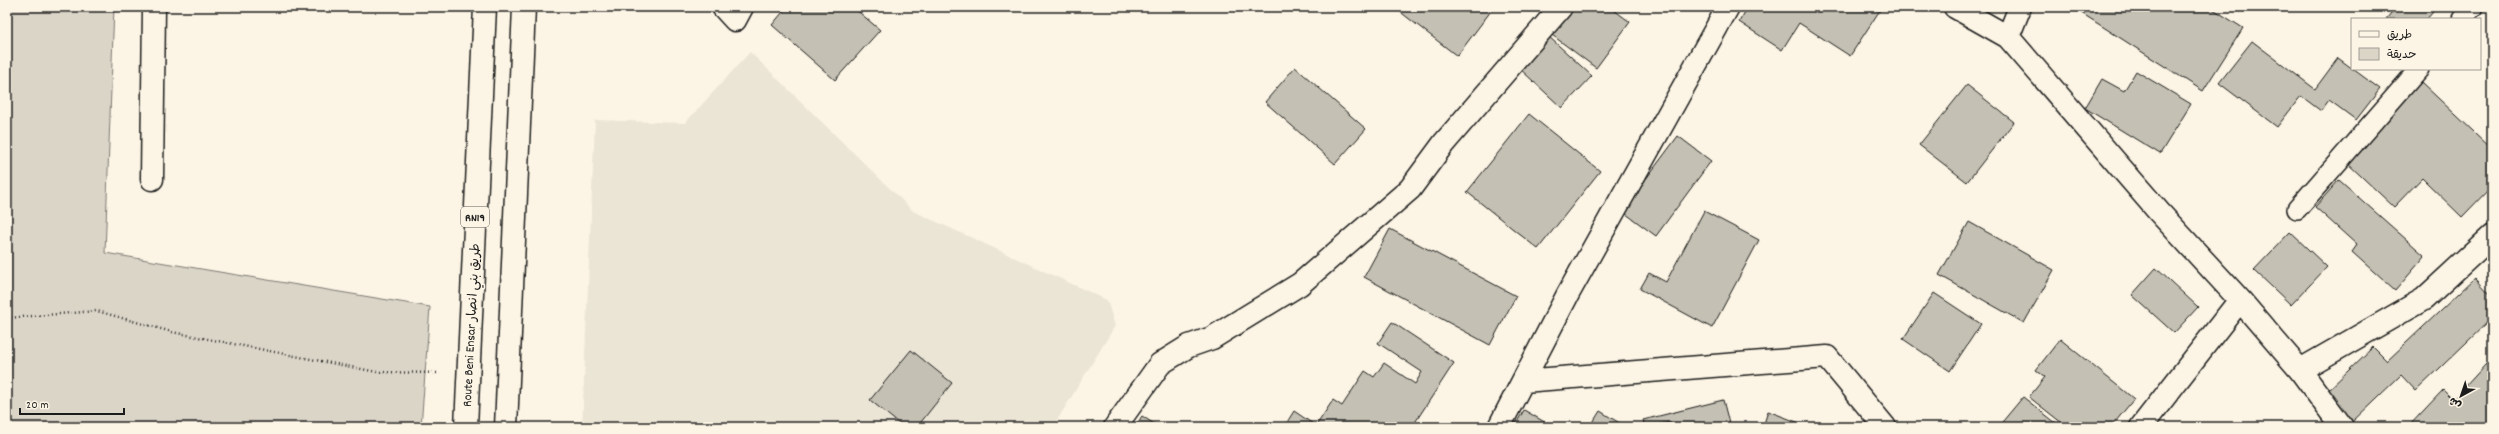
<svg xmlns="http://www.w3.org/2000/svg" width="2499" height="434" font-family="Dekko,'Playpen Sans Arabic',sans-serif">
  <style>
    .built { fill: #ebe5d6 }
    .green { fill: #dbd5c8; stroke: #7c7872 }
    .building { fill: #c4c0b3; stroke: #1c1c1c }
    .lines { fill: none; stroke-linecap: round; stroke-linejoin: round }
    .service-casing { stroke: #1c1c1c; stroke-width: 22 }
    .minor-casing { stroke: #1c1c1c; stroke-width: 25 }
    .trunk-casing { stroke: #1c1c1c; stroke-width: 25 }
    .path { stroke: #1c1c1c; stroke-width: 2.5; stroke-dasharray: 1 3; stroke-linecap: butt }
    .service { stroke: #fcf5e5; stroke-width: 19 }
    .minor { stroke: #fcf5e5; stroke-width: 22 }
    .trunk { stroke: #fcf5e5; stroke-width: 22 }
    .labels { text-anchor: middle; stroke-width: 3.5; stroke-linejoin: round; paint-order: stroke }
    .shield { fill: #fcf5e5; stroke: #5f5d58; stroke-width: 1 }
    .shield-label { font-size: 12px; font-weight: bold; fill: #1c1c1c }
    .street-label { font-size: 13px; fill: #1c1c1c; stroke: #fcf5e5 }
  </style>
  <rect width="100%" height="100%" fill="#fcf5e5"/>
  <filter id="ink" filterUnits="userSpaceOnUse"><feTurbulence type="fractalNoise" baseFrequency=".025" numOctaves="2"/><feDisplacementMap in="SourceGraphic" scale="8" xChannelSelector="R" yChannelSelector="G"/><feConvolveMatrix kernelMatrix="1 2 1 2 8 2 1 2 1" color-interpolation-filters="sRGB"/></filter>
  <g filter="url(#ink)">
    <path class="built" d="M750,52l163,159 194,89 8,26 -62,101h-471l13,-307 90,3z"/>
    <path class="green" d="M7,7h107l-9,246 325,54 -9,120h-414z"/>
    <path class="building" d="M787,7h66l27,23 -45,50 -63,-55z
      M1394,7h100l-37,49z
      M1567,7h43l20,15 -34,46 -48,-36z
      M1748,7h134l-32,49 -51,-33 -17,27 -43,-28z
      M2072,7h138l33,21 -40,63z
      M2396,7h41l-10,12h-41z
      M1547,35l45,41 -30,32 -44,-41z
      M2252,41l63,48 23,-31 42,31 -24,31 -27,-20 -8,11 -20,-15 -24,31 -58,-44z
      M1295,67l71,62 -31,35 -70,-62z
      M2136,71l55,33 -31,50 -75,-46 17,-29 22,12z
      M2421,82l71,67v37l-30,31 -40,-39 -28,29 -48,-45z
      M1967,85l47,37 -47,60 -48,-37z
      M1529,114l71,57 -62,78 -71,-57z
      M1678,136l33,25 -55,75 -34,-25z
      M2339,180l86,76 -30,35 -43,-39 5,-7 -42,-38z
      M1704,211l55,29 -47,88 -72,-39 9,-16 17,9z
      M1969,222l85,48 -30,53 -85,-48z
      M1390,229l126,67 -26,49 -126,-68z
      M2290,232l37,35 -36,38 -37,-35z
      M2156,268l42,39 -24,26 -42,-38z
      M2475,278l17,18v22l-76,73 -15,-16 -49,47 -27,-29 48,-46 14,14z
      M1934,293l47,31 -31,47 -47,-32z
      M1392,322l62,41 -42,64h-128l10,-16 22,15 17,-26 9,6 23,-35 9,6 10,-14 31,21 7,-12 -44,-29z
      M2060,339l74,60 -23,28h-44l-38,-30 16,-20 -9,-7z
      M911,350l41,33 -35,44h-14l-33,-27z
      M2486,364l6,6v57h-84l35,-37 10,10z
      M2023,397l38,30h-63z
      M1723,400l7,27h-59l-1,-5 -25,5 -2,-7z
      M1524,410l29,17h-39z
      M1600,411l26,16h-36z
      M1768,411l42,16h-47z
      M1142,416l17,11h-24z"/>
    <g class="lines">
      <defs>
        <path id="service" d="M2462,19l11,-12
          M2297,209l122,-140"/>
        <path id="minor" d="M723,7l12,13 7,-13
          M1955,7l53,30 151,175 81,88 60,70 42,57
          M2008,37l12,-30
          M152,179l2,-172
          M2300,370l124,-71 68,-63
          M1523,381l304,-24 58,70
          M1115,427l45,-63 29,-18 23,-8 88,-54 110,-95 34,-46 117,-136
          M1499,427l69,-133 160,-287
          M2141,427l99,-127"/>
        <path id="trunk" d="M466,427l19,-420
          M506,427l18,-420"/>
      </defs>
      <use href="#service" class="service-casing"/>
      <use href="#minor" class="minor-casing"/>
      <use href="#trunk" class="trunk-casing"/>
      <path class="path" d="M7,318l90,-7 75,21 205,40 63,1"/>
      <use href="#service" class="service"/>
      <use href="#minor" class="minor"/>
      <use href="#trunk" class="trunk"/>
    </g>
  </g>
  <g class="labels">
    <rect class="shield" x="461" y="207" width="28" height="20" rx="3"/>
    <g class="shield-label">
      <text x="475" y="221">RN19</text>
    </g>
    <g class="street-label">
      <text transform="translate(470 325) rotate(-87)" y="5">Route Beni Ensar طريق بني انصار</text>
    </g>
  </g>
  <rect width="2499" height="434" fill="none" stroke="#fcf5e5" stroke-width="24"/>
  <rect x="12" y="12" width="2475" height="410" fill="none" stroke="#1c1c1c" stroke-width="1.5" filter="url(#ink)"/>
  <rect x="2351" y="18" width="130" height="52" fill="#fcf5e5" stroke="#a29e95"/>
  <rect x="2359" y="31" width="20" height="6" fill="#fcf5e5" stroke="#a29e95"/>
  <text x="2387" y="38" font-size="12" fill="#1c1c1c">طريق</text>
  <rect x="2359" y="48" width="20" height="12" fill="#dbd5c8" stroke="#a29e95"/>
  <text x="2387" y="58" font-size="12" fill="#1c1c1c">حديقة</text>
  <g transform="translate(2461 396) rotate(220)" stroke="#fcf5e5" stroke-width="3" paint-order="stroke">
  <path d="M0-3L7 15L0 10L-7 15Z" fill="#1c1c1c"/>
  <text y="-6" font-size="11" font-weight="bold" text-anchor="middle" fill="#1c1c1c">ش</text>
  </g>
  <path d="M20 408v6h104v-6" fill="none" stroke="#1c1c1c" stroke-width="2"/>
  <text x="26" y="408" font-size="12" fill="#1c1c1c" stroke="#fcf5e5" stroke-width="3" paint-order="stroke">20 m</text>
</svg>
